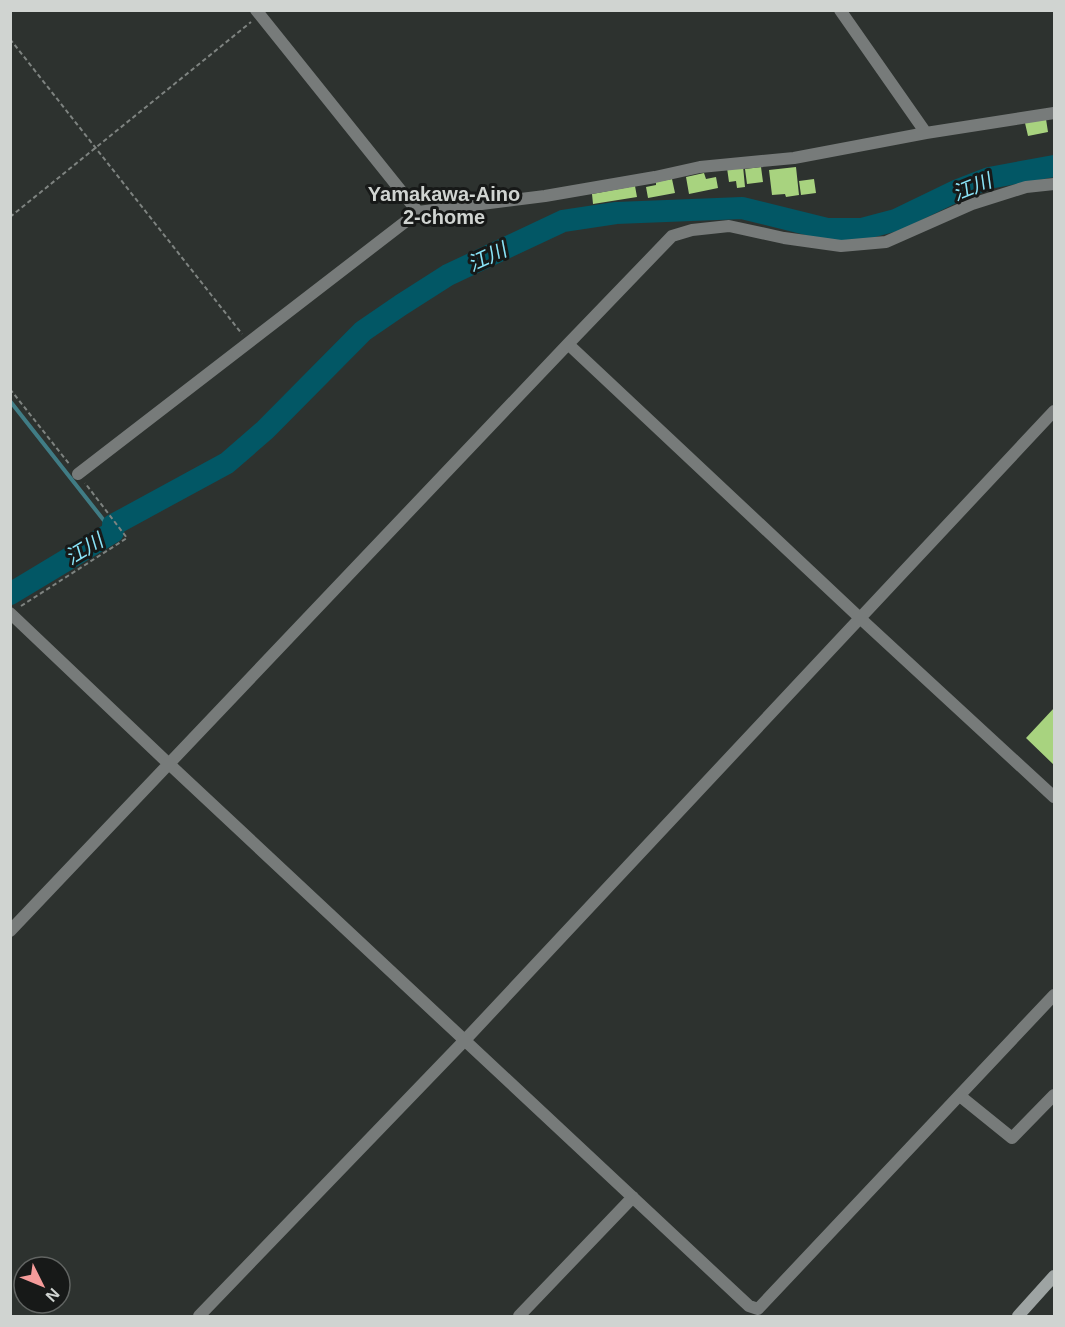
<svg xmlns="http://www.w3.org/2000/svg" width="1065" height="1327" font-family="Arial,'Noto Sans JP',sans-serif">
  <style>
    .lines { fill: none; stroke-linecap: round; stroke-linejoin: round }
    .stream { stroke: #407c85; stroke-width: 4 }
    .river { stroke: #025765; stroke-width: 22 }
    .building { fill: #a8d37f }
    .path { stroke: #7e8380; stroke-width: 2; stroke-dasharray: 4.5 3; stroke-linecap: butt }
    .street { stroke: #777b7a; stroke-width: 12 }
    .secondary { stroke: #9ea4a3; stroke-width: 12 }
    .labels { text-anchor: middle; stroke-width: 6; stroke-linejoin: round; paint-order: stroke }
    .water-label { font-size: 20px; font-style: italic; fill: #8ae4f8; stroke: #171918 }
    .neighbourhood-label { font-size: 20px; font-weight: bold; fill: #d0d4d1; stroke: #171918 }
  </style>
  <rect width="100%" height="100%" fill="#2d322f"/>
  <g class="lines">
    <path class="stream" d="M10,401l103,131"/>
    <path class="river" d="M10,594l103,-62v-7l114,-62 38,-33 98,-99 38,-26 47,-30 115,-54 53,-8 126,-5 85,21h35l34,-9 62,-30 31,-12 65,-12"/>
  </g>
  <path class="building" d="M1046,119l2,13 -20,4 -3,-13z
    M743,166l2,21 -8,1 -1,-7 -7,1 -2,-14z
    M761,167l2,15 -16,2 -2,-15z
    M796,167l3,28 -13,2 -1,-3 -13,1 -3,-25z
    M704,173l2,6 10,-2 2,11 -29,6 -3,-17z
    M672,179l3,14 -27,5 -2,-11 10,-2v-3z
    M814,179l2,14 -15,2 -2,-14z
    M635,186l2,11 -44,7 -1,-10z
    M1054,708v57l-28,-27z"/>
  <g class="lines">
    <path class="path" d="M10,39l232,295
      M10,217l241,-195
      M10,389l60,76
      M21,606l106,-68 -42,-55"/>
    <path class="street" d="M256,10l162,202
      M840,10l86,123
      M568,344l293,275 193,178
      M78,474l340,-262 127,-16 110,-19 45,-10 94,-9 132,-25 128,-20
      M10,613l159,151 580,542 9,3 296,-314
      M10,931l558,-587 104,-108 20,-6 37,-4 55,12 57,8 45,-4 86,-38 54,-17 28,-3
      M960,1096l52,42 42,-43
      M199,1316l266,-276 589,-629
      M519,1316l114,-119"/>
    <path class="secondary" d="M1018,1316l36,-40"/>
  </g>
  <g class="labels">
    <g class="water-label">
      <text transform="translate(972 187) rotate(-22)" y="7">江川</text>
      <text transform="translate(487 257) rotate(-25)" y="7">江川</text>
      <text transform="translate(84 549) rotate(-31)" y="7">江川</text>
    </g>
    <g class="neighbourhood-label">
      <text x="444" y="201">Yamakawa-Aino<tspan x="444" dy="23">2-chome</tspan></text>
    </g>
  </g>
  <rect width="1065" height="1327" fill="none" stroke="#d0d4d1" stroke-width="24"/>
  <g transform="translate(42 1285) rotate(133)"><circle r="28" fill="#171918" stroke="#616462" stroke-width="1.5"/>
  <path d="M0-4.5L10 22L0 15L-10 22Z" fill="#f59b9a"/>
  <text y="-9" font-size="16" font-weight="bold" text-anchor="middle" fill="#d0d4d1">N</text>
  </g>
</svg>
